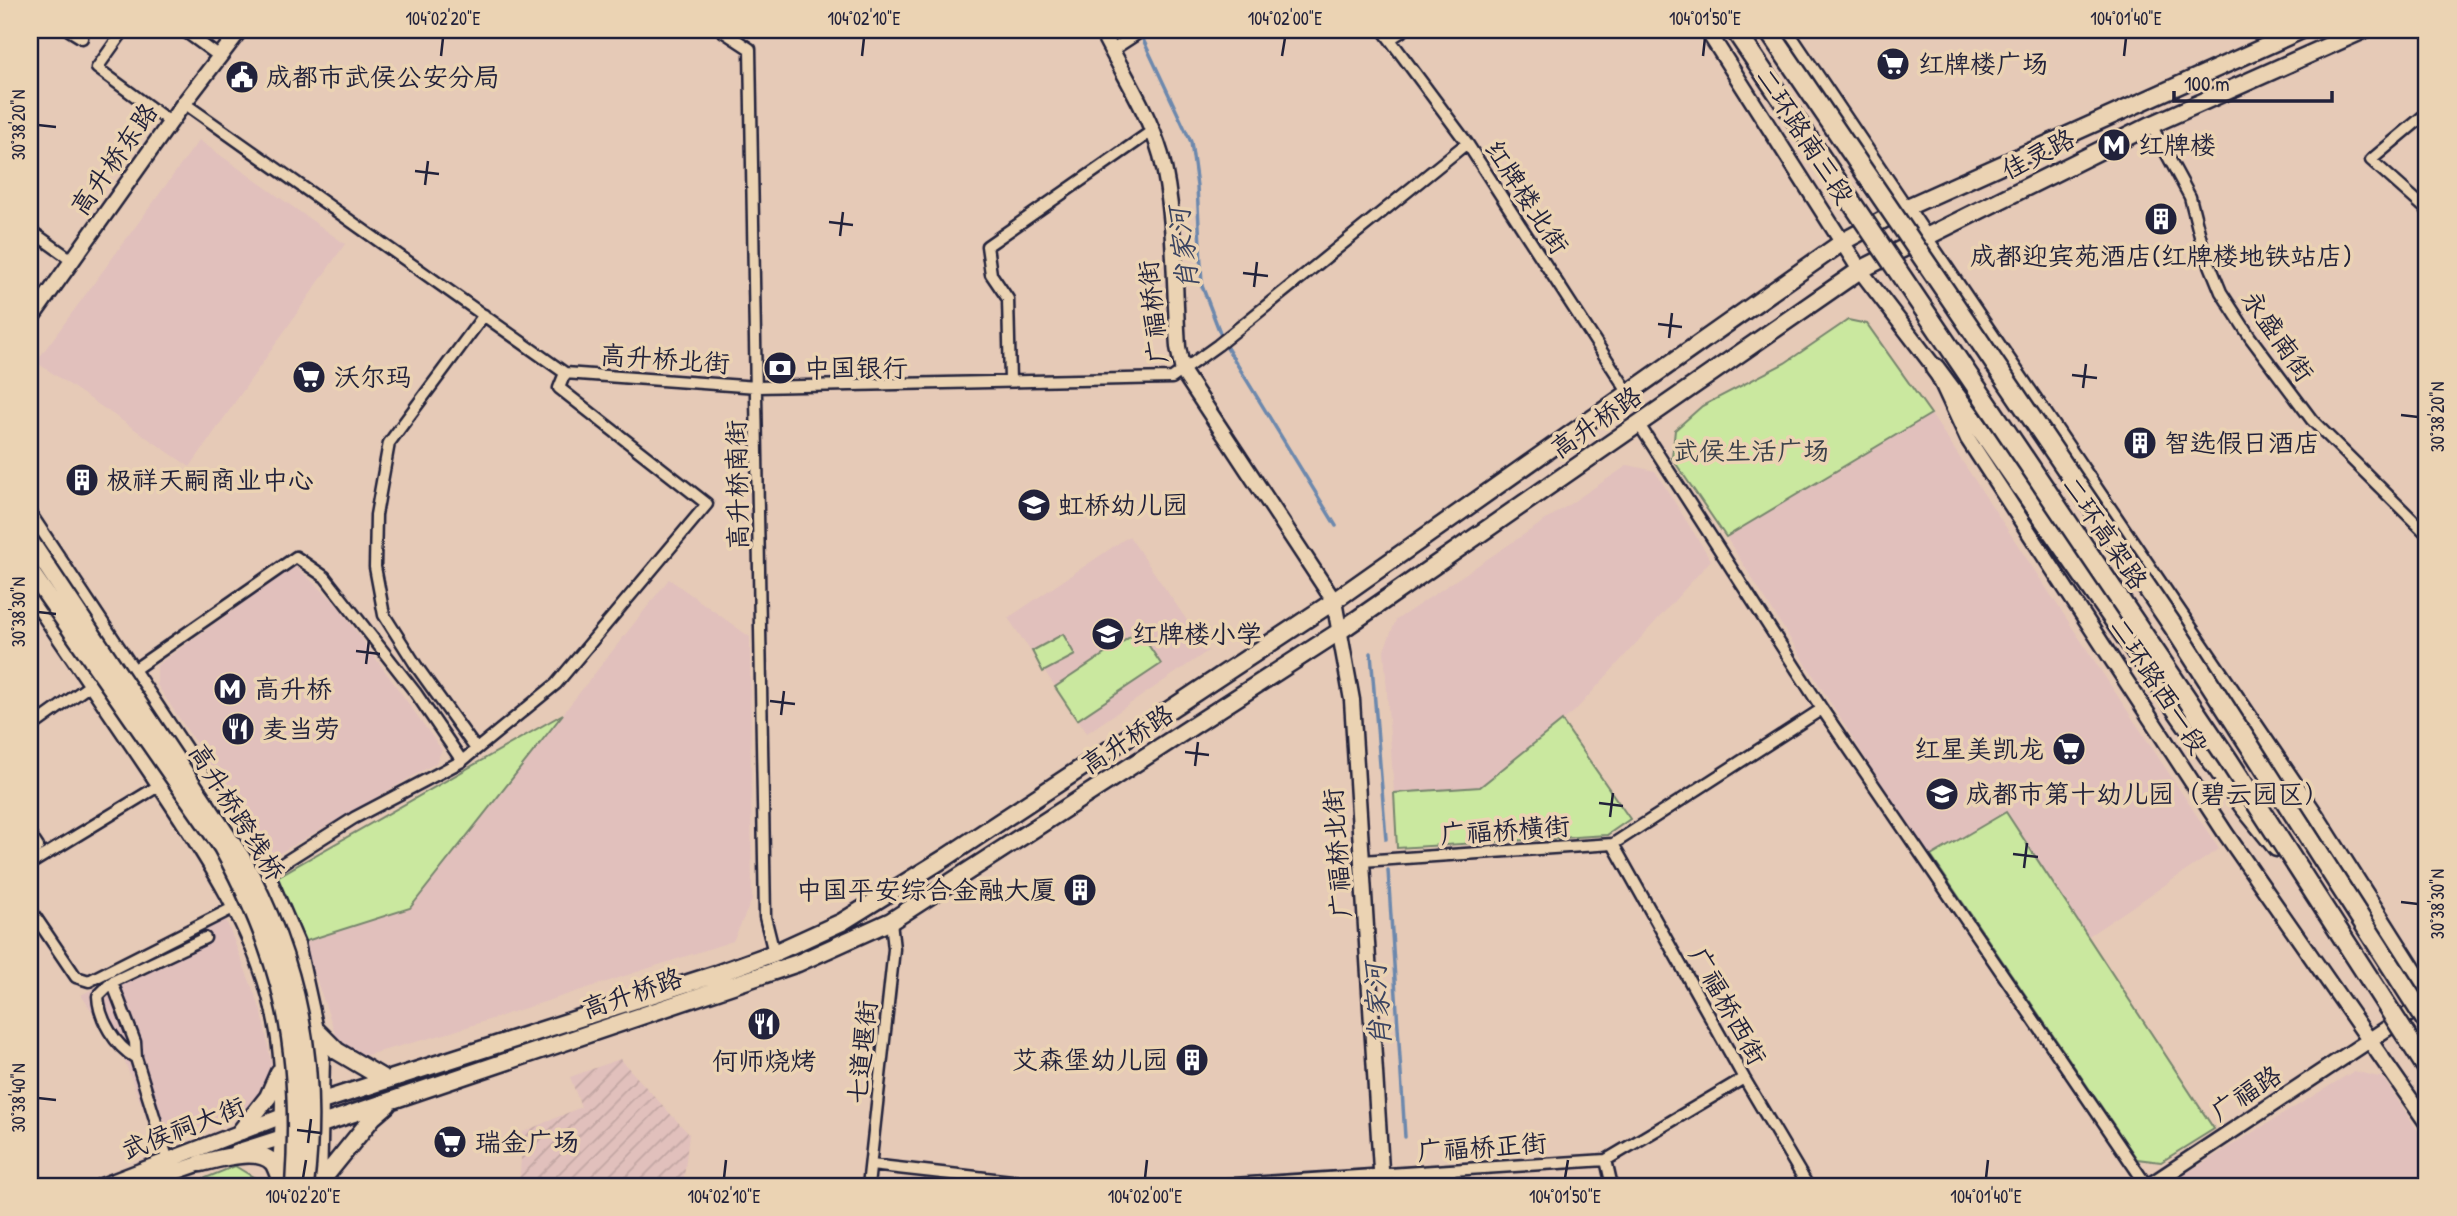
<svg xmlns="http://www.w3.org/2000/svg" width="2457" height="1216" font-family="'Patrick Hand','LXGW WenKai TC',sans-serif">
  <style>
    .built { fill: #e1c0bc }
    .industrial { fill: url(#industrial-furrows) }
    .park { fill: #cae89f; stroke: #76856d; stroke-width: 2 }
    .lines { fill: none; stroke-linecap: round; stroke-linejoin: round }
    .stream { stroke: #6c88ad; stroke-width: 3.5 }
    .street-casing { stroke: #22223b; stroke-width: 15 }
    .secondary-casing { stroke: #22223b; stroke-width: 19 }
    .primary-casing { stroke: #22223b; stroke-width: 21 }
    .highway-casing { stroke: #22223b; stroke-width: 23 }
    .street { stroke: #ebd3b3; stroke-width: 10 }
    .secondary { stroke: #ebd3b3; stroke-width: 14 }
    .primary { stroke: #ebd3b3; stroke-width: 16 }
    .highway { stroke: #ebd3b3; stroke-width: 18 }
    .primary-bridge-casing { stroke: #22223b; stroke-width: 21; stroke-linecap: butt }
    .highway-bridge-casing { stroke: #22223b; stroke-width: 23; stroke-linecap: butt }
    .primary-bridge { stroke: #ebd3b3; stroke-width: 16 }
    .highway-bridge { stroke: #ebd3b3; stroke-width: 18 }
    .ticks { fill: none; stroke: #22223b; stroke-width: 2.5 }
    .labels { text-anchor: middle; stroke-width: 7; stroke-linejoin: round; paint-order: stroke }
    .poi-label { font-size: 26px; fill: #22223b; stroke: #ebd3b3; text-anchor: start }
    .street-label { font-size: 26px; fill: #22223b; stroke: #ebd3b3 }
    .park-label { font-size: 26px; fill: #3b404a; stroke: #ebd3b3 }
    .water-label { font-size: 28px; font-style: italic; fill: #3b4461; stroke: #ebd3b3 }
    .neatline { fill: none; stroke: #22223b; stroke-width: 2.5 }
    .ticks-label { font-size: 18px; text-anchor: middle; fill: #22223b }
  </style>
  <defs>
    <pattern id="industrial-furrows" width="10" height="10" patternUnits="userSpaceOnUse" patternTransform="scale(1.75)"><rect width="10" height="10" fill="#e1c0bc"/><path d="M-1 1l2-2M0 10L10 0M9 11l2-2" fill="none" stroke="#c1a5a2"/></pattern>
  </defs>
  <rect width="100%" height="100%" fill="#e6cab7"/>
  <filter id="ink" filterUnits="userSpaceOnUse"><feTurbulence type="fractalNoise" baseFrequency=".0143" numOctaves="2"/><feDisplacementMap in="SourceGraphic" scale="14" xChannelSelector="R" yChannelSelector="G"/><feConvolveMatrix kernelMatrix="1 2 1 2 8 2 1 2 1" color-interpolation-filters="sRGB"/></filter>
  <g filter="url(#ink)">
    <path class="built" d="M199,140l146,104 -155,223 -154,-105z
      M1931,414l288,435 -132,88 -81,-125 -75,44 -55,-81 -150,-238z
      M1628,465l27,6 56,89 -136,151 -95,76 -86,6 -10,-143 12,-30z
      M1129,536l79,115 -121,82 -79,-115z
      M295,566l40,36 107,148 -6,13 -158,91 -11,-4 -110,-165v-20z
      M669,579l81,58 2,263 -19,41 -288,93 -82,22 -25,-15 -35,-99 107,-34z
      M226,920l36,93 11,60 -20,37 -97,32 -33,-85 -42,-62z
      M2354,1071l29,7 44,66v42h-255l1,-5z"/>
    <path class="industrial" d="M620,1059l69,75 -6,52h-164l4,-54 58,-25 -11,-30z"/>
    <path class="park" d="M1848,320l19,4 64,90 -205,123 -54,-79 3,-28 27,-24 83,-43z
      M1139,631l22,33 -84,56 -22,-33z
      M1063,634l12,21 -32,17 -11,-21z
      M563,714l-153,194 -107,34 -26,-65z
      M1562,721l68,98 -23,16 -210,13 -3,-55 86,-6z
      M2006,812l208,317 -53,33 -24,-3 -206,-303z
      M235,1166l33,20h-82z"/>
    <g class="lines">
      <path class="stream" d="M1140,33l51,109 6,44 5,100 22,57 112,183
        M1371,653l15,186
        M1388,870l17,267"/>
      <defs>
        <path id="street" d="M69,30l13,8
          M124,30l-27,38 73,54
          M183,30l37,27
          M721,30l29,19 15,868 9,36
          M1383,30l84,113 161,249
          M1390,39l14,-9
          M1111,51l32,-21
          M184,103l381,270 192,14 415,-9 46,-33 249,-202
          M2427,113l-56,47 56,50
          M2151,125l39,72 13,51 18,44 29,45 62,83 115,114
          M30,230l42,30
          M1010,381l-2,-82 -17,-25 -4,-28 165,-115
          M1638,423l184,286 325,477
          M132,671l164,-114 29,20 90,115 47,69
          M30,728l63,-45
          M476,749l-59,-82 -33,-52 -9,-48 1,-52 13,-72 95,-128
          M30,835l8,12 -8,6
          M1613,844l131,234 64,108
          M1362,861l251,-17 209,-135
          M30,864l130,-79
          M266,874l88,-56 108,-57 94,-77 151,-180 -148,-116 6,-15
          M30,909l46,68 13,4 146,-74
          M112,982l23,60 1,16
          M1606,1160l6,26
          M168,1161l-32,-103c-21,-12 -37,-39 -38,-62l14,-14 93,-44
          M871,1165l186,21
          M868,1186l26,-237 -3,-28
          M1202,1186l404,-26 138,-82"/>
        <path id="secondary" d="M1101,30c20,40 47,81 60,125 15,57 13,133 17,192l5,25 151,229 18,99 30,486
          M1707,30l153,240 75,98 33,71 258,395 201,289
          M1785,30l120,178
          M1925,238l391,577 111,175
          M30,320l154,-217 56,-73
          M236,1152l47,-15
          M101,1186l182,-70
          M135,1186l75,-26
          M2149,1186l278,-184"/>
        <path id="primary" d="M1905,208l20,30
          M30,518l236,356 30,70 25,113 -3,129
          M30,592c41,60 82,120 122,180 49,74 103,151 123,240 13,55 10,118 4,174
          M317,1031l20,20 49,29
          M283,1116l39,-15 394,-127 58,-21 68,-31 103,-64 389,-257 510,-360 61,-33 397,-178
          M241,1131l27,-34 11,-25
          M283,1137l515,-174 93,-42 449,-290 520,-361 291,-145 213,-95
          M201,1163c17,-4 58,-17 72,0 3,4 5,11 7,16
          M318,1185l55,-68 14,-12"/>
        <path id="highway" d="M1935,368l52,70 256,367 34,42"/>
      </defs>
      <use href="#street" class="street-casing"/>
      <use href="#secondary" class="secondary-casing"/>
      <use href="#primary" class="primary-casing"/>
      <use href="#highway" class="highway-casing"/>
      <use href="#street" class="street"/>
      <use href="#secondary" class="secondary"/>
      <use href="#primary" class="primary"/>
      <use href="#highway" class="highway"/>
      <defs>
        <path id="primary-bridge" d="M30,541l211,316c58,104 78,211 64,329
          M30,571l192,276c64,117 81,207 72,339"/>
        <path id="highway-bridge" d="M1735,30l494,731 198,307
          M1768,30l405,596 254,396"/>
      </defs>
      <use href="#primary-bridge" class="primary-bridge-casing"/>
      <use href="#highway-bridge" class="highway-bridge-casing"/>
      <use href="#primary-bridge" class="primary-bridge"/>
      <use href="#highway-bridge" class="highway-bridge"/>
    </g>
  </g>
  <path class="ticks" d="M441,56l2,-18M862,56l2,-18M1282,56l3,-18M1703,56l2,-18M2124,56l2,-18M38,125l18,2M415,171l24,3M425,185l3,-24M829,222l24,3M840,236l3,-24M1243,273l25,3M1254,287l3,-25M1658,324l24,3M1669,338l3,-25M2072,375l25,3M2083,388l3,-24M2401,415l17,2M38,612l18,2M356,651l24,3M366,664l3,-24M770,701l25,3M781,715l3,-24M1185,752l24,3M1195,766l3,-24M1599,803l24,3M1610,817l3,-24M2013,854l25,3M2024,868l3,-25M2401,902l17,2M38,1098l18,2M297,1130l24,3M308,1143l3,-24M303,1178l3,-18M724,1178l2,-18M1145,1178l2,-18M1565,1178l3,-18M1986,1178l2,-18"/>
  <defs>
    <symbol id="supermarket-disc" viewBox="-11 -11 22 22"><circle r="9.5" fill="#22223b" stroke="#ebd3b3"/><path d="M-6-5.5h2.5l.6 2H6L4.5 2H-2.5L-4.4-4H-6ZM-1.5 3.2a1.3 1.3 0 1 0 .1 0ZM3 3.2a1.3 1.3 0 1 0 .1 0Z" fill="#fff"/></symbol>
    <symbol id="civic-disc" viewBox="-11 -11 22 22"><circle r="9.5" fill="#22223b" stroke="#ebd3b3"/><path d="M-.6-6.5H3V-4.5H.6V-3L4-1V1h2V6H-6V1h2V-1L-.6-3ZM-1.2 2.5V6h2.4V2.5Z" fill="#fff"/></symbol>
    <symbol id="metro-disc" viewBox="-11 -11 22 22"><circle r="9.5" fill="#22223b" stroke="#ebd3b3"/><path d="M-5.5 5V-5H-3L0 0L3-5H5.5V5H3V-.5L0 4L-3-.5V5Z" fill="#fff"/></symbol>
    <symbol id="building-disc" viewBox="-11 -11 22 22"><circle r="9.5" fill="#22223b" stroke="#ebd3b3"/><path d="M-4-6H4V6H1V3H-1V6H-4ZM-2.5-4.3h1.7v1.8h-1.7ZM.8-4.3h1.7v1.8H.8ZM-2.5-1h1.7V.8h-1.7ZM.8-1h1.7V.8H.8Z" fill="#fff"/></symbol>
    <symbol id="bank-disc" viewBox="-11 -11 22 22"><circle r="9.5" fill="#22223b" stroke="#ebd3b3"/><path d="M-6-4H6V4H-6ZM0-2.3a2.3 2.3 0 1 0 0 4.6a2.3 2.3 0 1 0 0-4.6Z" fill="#fff"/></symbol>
    <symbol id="school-disc" viewBox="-11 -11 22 22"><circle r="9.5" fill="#22223b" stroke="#ebd3b3"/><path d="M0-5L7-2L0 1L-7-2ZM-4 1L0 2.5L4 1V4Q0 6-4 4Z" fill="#fff"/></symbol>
    <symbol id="restaurant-disc" viewBox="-11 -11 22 22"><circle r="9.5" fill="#22223b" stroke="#ebd3b3"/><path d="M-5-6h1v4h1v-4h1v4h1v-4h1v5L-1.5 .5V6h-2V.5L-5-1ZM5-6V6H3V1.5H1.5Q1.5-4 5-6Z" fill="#fff"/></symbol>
  </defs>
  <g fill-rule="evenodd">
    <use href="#supermarket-disc" x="1874" y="45" width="38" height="38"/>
    <use href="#civic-disc" x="223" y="58" width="38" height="38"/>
    <use href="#metro-disc" x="2095" y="126" width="38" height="38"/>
    <use href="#building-disc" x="2142" y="200" width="38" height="38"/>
    <use href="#bank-disc" x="761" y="349" width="38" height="38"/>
    <use href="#supermarket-disc" x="290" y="358" width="38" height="38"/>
    <use href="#building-disc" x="2121" y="424" width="38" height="38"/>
    <use href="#building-disc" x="63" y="461" width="38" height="38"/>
    <use href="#school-disc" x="1015" y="486" width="38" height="38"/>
    <use href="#school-disc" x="1089" y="615" width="38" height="38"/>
    <use href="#metro-disc" x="211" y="670" width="38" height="38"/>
    <use href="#restaurant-disc" x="219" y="710" width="38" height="38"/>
    <use href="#supermarket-disc" x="2050" y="730" width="38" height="38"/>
    <use href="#school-disc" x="1923" y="775" width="38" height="38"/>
    <use href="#building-disc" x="1061" y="871" width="38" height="38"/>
    <use href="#restaurant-disc" x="745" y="1005" width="38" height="38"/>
    <use href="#building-disc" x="1173" y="1041" width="38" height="38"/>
    <use href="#supermarket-disc" x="431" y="1123" width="38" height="38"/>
  </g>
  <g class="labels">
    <g class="poi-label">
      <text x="1918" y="73">红牌楼广场</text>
      <text x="266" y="86">成都市武侯公安分局</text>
      <text x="2138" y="154">红牌楼</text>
      <text x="2161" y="265" text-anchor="middle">成都迎宾苑酒店(红牌楼地铁站店)</text>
      <text x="804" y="377">中国银行</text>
      <text x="334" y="386">沃尔玛</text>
      <text x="2164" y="452">智选假日酒店</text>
      <text x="106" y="489">极祥天嗣商业中心</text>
      <text x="1058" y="514">虹桥幼儿园</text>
      <text x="1132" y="643">红牌楼小学</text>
      <text x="254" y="698">高升桥</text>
      <text x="262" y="738">麦当劳</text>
      <text x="2044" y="758" text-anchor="end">红星美凯龙</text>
      <text x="1966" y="803">成都市第十幼儿园（碧云园区）</text>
      <text x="1056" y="899" text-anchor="end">中国平安综合金融大厦</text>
      <text x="1168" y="1069" text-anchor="end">艾森堡幼儿园</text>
      <text x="764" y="1070" text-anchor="middle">何师烧烤</text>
      <text x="475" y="1151">瑞金广场</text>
    </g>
    <g class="street-label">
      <text transform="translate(1805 136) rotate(57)" y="9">二环路南三段</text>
      <text transform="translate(2038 154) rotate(-27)" y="9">佳灵路</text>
      <text transform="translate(114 159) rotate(-55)" y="9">高升桥东路</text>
      <text transform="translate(1527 197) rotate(57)" y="9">红牌楼北街</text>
      <text transform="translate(1153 312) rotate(-96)" y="9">广福桥街</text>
      <text transform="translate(2278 336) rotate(55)" y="9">永盛南街</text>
      <text transform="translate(665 359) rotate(4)" y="9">高升桥北街</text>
      <text transform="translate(1596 422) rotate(-35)" y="9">高升桥路</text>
      <text transform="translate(737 485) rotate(-91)" y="9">高升桥南街</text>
      <text transform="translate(2105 533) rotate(56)" y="9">二环高架路</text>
      <text transform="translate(2159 686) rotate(57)" y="9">二环路西一段</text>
      <text transform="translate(1127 739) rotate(-33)" y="9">高升桥路</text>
      <text transform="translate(237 812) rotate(58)" y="9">高升桥跨线桥</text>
      <text transform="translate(1505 830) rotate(-4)" y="9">广福桥横街</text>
      <text transform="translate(1337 853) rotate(-94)" y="9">广福桥北街</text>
      <text transform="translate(632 993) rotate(-19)" y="9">高升桥路</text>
      <text transform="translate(1728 1006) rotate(61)" y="9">广福桥西街</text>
      <text transform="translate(862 1052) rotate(-84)" y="9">七道堰街</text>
      <text transform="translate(2246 1093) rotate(-33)" y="9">广福路</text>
      <text transform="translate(183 1128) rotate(-21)" y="9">武侯祠大街</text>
      <text transform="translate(1482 1147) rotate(-4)" y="9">广福桥正街</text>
    </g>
    <g class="park-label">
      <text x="1751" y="460">武侯生活广场</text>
    </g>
    <g class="water-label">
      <text transform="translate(1183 249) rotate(-97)" y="10">肖家河</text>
      <text transform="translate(1377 1005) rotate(-94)" y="10">肖家河</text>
    </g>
  </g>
  <rect width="2457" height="1216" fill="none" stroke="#ebd3b3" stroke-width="77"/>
  <path d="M2174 91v10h158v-10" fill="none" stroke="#22223b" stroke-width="3.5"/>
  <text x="2184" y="91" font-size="21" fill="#22223b" stroke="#ebd3b3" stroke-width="5" paint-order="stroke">100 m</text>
  <rect x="38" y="38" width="2380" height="1140" class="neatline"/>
  <g class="ticks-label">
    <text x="443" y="25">104°02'20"E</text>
    <text x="864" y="25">104°02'10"E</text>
    <text x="1285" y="25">104°02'00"E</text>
    <text x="1705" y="25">104°01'50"E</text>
    <text x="2126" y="25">104°01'40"E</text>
    <text transform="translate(19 125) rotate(-90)" y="6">30°38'20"N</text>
    <text transform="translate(2438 417) rotate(-90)" y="6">30°38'20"N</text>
    <text transform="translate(19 612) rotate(-90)" y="6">30°38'30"N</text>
    <text transform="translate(2438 904) rotate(-90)" y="6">30°38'30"N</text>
    <text transform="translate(19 1098) rotate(-90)" y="6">30°38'40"N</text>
    <text x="303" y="1203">104°02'20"E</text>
    <text x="724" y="1203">104°02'10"E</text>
    <text x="1145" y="1203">104°02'00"E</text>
    <text x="1565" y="1203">104°01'50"E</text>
    <text x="1986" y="1203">104°01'40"E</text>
  </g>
</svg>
